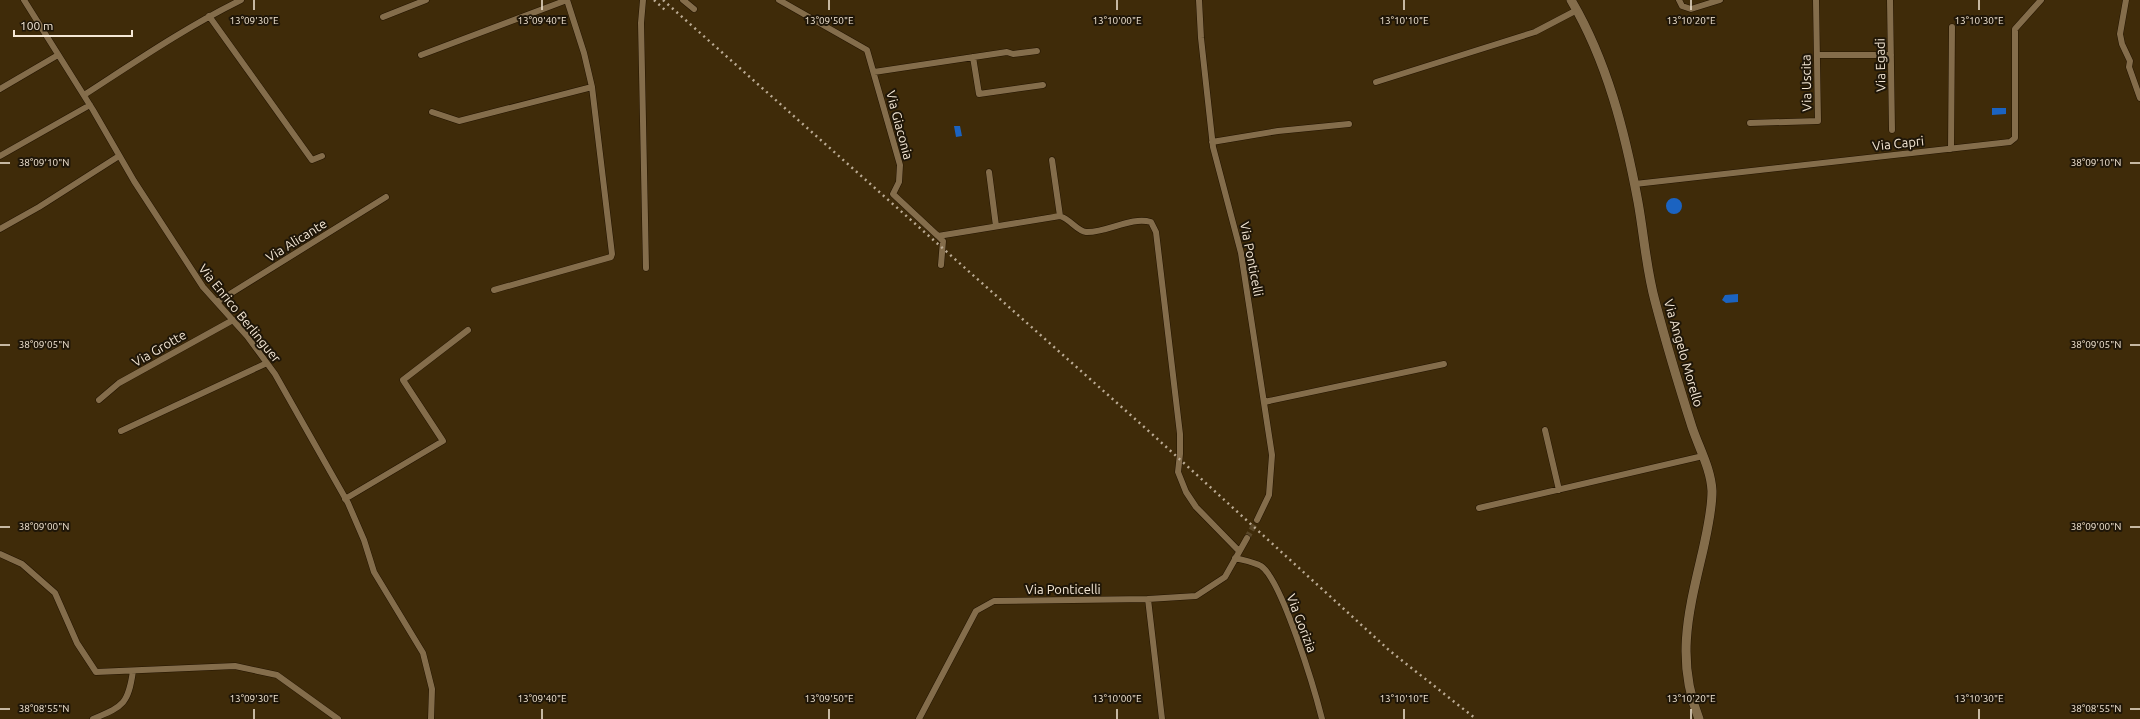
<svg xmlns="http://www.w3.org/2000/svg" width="2140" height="719" font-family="Ubuntu,sans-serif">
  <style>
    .water { fill: #1b63c1 }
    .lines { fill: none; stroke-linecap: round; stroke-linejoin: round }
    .street-tunnel { stroke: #5a4728; stroke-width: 6; stroke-dasharray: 6 3; stroke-linecap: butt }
    .street-casing { stroke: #231400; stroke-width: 7 }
    .secondary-casing { stroke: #231400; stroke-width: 10 }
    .street { stroke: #846d4b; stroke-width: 6 }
    .secondary { stroke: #846d4b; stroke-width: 9 }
    .rail { stroke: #bbab94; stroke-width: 2.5; stroke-dasharray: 2 4; stroke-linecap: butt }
    .ticks { fill: none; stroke: #f4e7d5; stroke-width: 1.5 }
    .labels { text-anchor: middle; stroke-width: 4; stroke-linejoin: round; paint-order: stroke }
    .street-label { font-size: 13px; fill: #f4e7d5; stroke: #1f1608 }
    .ticks-label { font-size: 10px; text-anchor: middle; fill: #f4e7d5; stroke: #1f1608; stroke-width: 4; stroke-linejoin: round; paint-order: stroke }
  </style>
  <rect width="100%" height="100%" fill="#3f2b09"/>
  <path class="water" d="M1992,108h14v6l-14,1z
    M954,126h6l2,10 -6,1z
    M1666 206a8 8 0 1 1 16 0a8 8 0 1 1-16 0Z
    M1738,294v8l-12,1 -4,-3 3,-5z"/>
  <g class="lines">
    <path class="street-tunnel" d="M1247,538l10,-18"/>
    <defs>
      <path id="street" d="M24,0l69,110 41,71 69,106 44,49 28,38 73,129 16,37 10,32 49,81 9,36 -1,30
        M643,0l-2,23 5,245
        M683,0l11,9
        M779,0l88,50 33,115 -1,17 -6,12 45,42 122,-20c10,3 17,15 26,16 21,1 45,-16 65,-10l5,10 24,202v20l-2,18 8,20 10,15 43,44
        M1199,0l2,38 12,109 28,106 31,202 -3,40 -12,25
        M1679,0l3,6 9,3 29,-9
        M1890,0l2,130
        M2126,0l-6,34 2,10 8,17 -1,6 11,31
        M209,16l103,144 10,-4
        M383,17l43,-17
        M421,55l146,-55
        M1817,55h74
        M973,57l6,37 64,-9
        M874,72l133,-20 6,2 24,-3
        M1376,82l159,-50 42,-22
        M0,89l58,-34
        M84,95c51,-33 102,-68 157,-95
        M432,112l27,9 133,-34
        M1750,123l68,-2 -2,-121
        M1212,142l66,-11 71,-7
        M1951,149l1,-122
        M0,156l90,-51
        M1052,160l8,56
        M989,172l7,54
        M1635,184l375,-42 5,-4v-109l26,-29
        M0,229l39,-22 80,-51
        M938,236l5,5 -2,24
        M494,290l117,-33 1,-3 -20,-167 -8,-34 -17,-53
        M217,302l169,-105
        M99,400l20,-17 114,-63
        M1264,402l180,-38
        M1545,430l14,60
        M121,431l146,-68
        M345,499l98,-58 -40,-61 65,-50
        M1479,508l224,-52
        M0,554l22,10 33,29 22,50 19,29 139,-6 42,9 61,44
        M1235,558c7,2 19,4 26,8 21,14 54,125 61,153
        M1148,599l14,120
        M93,719c30,-13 35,-14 40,-48
        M919,719l57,-108 18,-10 154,-2 48,-3 29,-19 22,-39"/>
      <path id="secondary" d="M1571,0c36,61 54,132 67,202 6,33 8,66 17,99 11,42 24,85 37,126 7,21 19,42 20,64 0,20 -5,40 -9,59 -14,60 -28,109 -4,169"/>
    </defs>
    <use href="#street" class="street-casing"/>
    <use href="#secondary" class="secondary-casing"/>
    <use href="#street" class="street"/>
    <use href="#secondary" class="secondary"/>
    <path class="rail" d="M654,0l11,10
      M663,0l489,434 238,217 86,68"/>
  </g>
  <path class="ticks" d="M254,0v10M542,0v10M829,0v10M1117,0v10M1404,0v10M1691,0v10M1979,0v10M0,163h10M2130,163h10M0,345h10M2130,345h10M0,527h10M2130,527h10M0,709h10M254,709v10M542,709v10M829,709v10M1117,709v10M1404,709v10M1691,709v10M1979,709v10M2130,709h10"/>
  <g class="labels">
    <g class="street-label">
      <text transform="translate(1880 65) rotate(-91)" y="5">Via Egadi</text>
      <text transform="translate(1806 83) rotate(-91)" y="5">Via Uscita</text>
      <text transform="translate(900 125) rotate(75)" y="5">Via Giaconia</text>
      <text transform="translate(1898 143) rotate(-6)" y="5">Via Capri</text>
      <text transform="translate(296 240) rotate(-32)" y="5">Via Alicante</text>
      <text transform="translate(1252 259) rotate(79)" y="5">Via Ponticelli</text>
      <text transform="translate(240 313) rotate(51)" y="5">Via Enrico Berlinguer</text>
      <text transform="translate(159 348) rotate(-30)" y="5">Via Grotte</text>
      <text transform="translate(1684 353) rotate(74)" y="5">Via Angelo Morello</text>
      <text x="1063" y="594">Via Ponticelli</text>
      <text transform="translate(1302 623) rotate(69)" y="5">Via Gorizia</text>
    </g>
  </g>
  <g class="ticks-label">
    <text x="254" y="24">13°09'30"E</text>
    <text x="542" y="24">13°09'40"E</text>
    <text x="829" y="24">13°09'50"E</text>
    <text x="1117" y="24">13°10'00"E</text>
    <text x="1404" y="24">13°10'10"E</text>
    <text x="1691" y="24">13°10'20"E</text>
    <text x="1979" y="24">13°10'30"E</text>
    <text x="44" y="166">38°09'10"N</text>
    <text x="2096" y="166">38°09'10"N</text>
    <text x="44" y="348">38°09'05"N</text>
    <text x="2096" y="348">38°09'05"N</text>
    <text x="44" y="530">38°09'00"N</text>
    <text x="2096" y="530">38°09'00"N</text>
    <text x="254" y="702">13°09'30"E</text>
    <text x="542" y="702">13°09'40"E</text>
    <text x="829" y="702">13°09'50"E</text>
    <text x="1117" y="702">13°10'00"E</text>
    <text x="1404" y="702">13°10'10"E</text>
    <text x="1691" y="702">13°10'20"E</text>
    <text x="1979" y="702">13°10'30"E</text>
    <text x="44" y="712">38°08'55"N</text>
    <text x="2096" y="712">38°08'55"N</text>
  </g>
  <path d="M14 30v6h118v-6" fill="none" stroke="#f4e7d5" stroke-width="2"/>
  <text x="20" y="30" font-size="12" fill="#f4e7d5" stroke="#1f1608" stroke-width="3" paint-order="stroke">100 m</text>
</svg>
